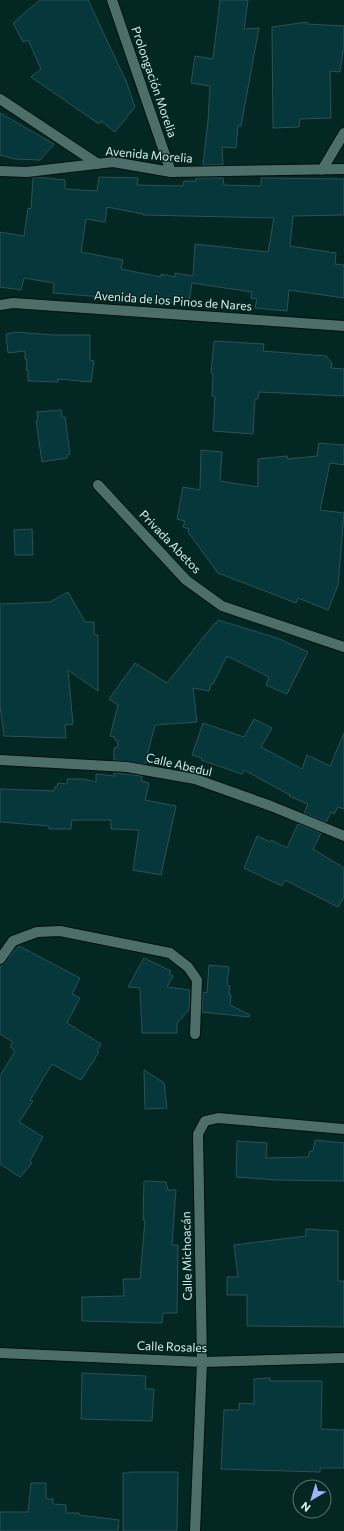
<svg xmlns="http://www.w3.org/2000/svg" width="344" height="1531" font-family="Commissioner,sans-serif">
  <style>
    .building { fill: #05373b; stroke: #2e5154; fill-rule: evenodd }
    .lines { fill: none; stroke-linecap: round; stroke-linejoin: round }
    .minor-casing { stroke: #000f0c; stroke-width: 12 }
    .tertiary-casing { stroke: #000f0c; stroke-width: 12 }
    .minor { stroke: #4c6f6a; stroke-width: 10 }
    .tertiary { stroke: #4c6f6a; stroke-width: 10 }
    .labels { text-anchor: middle; stroke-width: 3; stroke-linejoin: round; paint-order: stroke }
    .street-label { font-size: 12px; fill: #daedea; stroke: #032723 }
  </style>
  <rect width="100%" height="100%" fill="#032723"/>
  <path class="building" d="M40,0h48l38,81 9,26 -20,25 -14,-11 -2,3 -68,-47 10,-8 -13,-29 -5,2 -10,-19z
    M220,0h28l-4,29 15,-1 -18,98 -3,-1 -2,23 -14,-1 1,18h-20l5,-44 2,-35 -19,-3 4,-27 18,3z
    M307,22v2l37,2v25h-1l-3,21 -10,-1 1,47 -31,1 -1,8 -26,1 -1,-101z
    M0,113l19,11 35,20 -14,16 -25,-1 -15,-4z
    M36,177l29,3v9l32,2 2,-14 39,1 -1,7 46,1 1,-5h12v-3h27l1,7 37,1v-8l83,1v36l-51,1 -3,30 46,7 -1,11 9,1v33l-55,-8 -2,21 -32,-3 2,-9 -6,-1 1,-6 -60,-9 -3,20 -32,-2 -41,-8 -1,5 -62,-5 1,-10 -30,-5 -3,12 -21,-3v-55l24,4 4,-28 3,1 2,-31zM107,207l36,7v1l131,3 -6,34 -73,-8 -2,32 -18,-3v4l-14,-3v3l-40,-8 2,-9 -42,-8 5,-33 19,3z
    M15,332l39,3h36v25l4,1 -3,21 -33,-3v3l-30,-1v-11h-2l1,-11h-2v-8l-17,2 -2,-19z
    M214,341l50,3 -1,7 63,5 6,7 -1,5 13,1v27l-85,-4 -1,7h-3l-2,35 -40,-3 2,-34 -3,-1 1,-22 -2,-1z
    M61,410l1,7h3l5,37 -3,1v3l-25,4 -6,-41 2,-1 -1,-8z
    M319,443l25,2v20l-14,-2 -10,47 24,3 -6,72 -10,25 -30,-12 -2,5 -78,-30 -30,-41 1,-3 -6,-2 2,-6 -8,-2 6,-32 17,3 1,-40 21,2 -2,29 38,6v-28l29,-3 1,3 29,-3z
    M32,529l1,26h-18l-1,-25z
    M68,592l17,30h9v13h4v56l-30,-21 5,54 -8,1 1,13 -62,-2 -4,-30v-102l50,-2z
    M218,620l59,18 31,14 -21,42 -21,-9 3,-8 -42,-21 -14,28h-2l-2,7 -16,-3 4,34 -42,3 -10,39 -31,-4v-12l4,-1 -1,-7h-2v-3l-5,-1 8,-31 -9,-6 26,-36 32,20 48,-60 1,1z
    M254,719l18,9 -11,19 41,22 5,-14 23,11 14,-33v76l-6,-2 -4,7 -3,-2 -5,10 -22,-9 4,-9 -19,-8 1,-1 -46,-25 -2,4 -41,-14 1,-2 -10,-3 11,-32 41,14z
    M114,773l28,3 -1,5 8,2 -4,17 31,6 -15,69 -28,-5 6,-40 -28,-1v-9h-39l-1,9h-22v-3l-49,-4v-33l54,2 1,-4h2l1,-4 9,1v-5h17l12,3v-8l18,2z
    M298,824l23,9 -8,16 31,19v29l-6,10 -53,-27 -3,6 -38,-18 13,-32 13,6 1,-2 16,8z
    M19,946l61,32 -8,16 8,4 -13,25 34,21 -4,7 2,1 -18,28 -29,-16 -22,36 3,1 -14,21 24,15 -13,24 2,2 -12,14 -20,-13v-88l15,-25 -5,-4 3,-5 -13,-8v-67z
    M144,958l27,13 -2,3 4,2 -6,11 23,3 -1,20 -12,13v10h-35l-2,-45 -12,-1z
    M209,965l20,2 -2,18 3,1 -1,9h2l-1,10 20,10 -1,2 -47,-5 1,-20 4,1z
    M144,1070l20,13 3,25 -22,1z
    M315,1140l29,3v38l-68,-1 -40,-3 1,-36 30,2 -1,15 42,-1 2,-6h3z
    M144,1181l22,1 2,8h8l-4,55h6l-1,68h-14l-1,10 -80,-2v-24l42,-1 -1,-17h17l5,-59h-2z
    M306,1229l32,2v50h6v46l-97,-1v-31h-20v-18h11l-4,-32 72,-9z
    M82,1373l64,3 -1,13h9l-2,32 -71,-2z
    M270,1378v3h52l-1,48 23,1v38h-24v4l-99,-3 3,-59h15v-7l15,1v-25z
    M130,1472h48l-1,59h-54v-58h7z
    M31,1483h15v16h7v5l13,1v8h13v2l40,5 -1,11h-118v-19h28z"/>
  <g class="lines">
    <defs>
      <path id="minor" d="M112,0l59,172
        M0,99l98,65
        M322,170l22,-37
        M0,171l27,1 86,-10 58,10 173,-3
        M98,485l88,95 36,26 122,41
        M0,760l127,7 68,12 76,27 73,30
        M0,959l13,-18 24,-9 23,-1 110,22 18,14 9,13 -2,54
        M0,1353l202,9 142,-4
        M195,1531l7,-169 -4,-228 7,-13 13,-3 126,11"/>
      <path id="tertiary" d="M0,305l13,-2 331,23"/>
    </defs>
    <use href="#minor" class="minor-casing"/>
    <use href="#tertiary" class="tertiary-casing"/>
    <use href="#minor" class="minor"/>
    <use href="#tertiary" class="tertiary"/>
  </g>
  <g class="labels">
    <g class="street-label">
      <text transform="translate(154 82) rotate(71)" y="4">Prolongación Morelia</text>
      <text transform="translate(149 155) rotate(5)" y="4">Avenida Morelia</text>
      <text transform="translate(173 301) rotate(4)" y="4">Avenida de los Pinos de Nares</text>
      <text transform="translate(170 542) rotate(46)" y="4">Privada Abetos</text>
      <text transform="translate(179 765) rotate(13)" y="4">Calle Abedul</text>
      <text transform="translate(187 1256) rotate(-91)" y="4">Calle Michoacán</text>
      <text transform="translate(172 1347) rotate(2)" y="4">Calle Rosales</text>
    </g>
  </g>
  <g transform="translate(312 1499) rotate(218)"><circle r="19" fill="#032723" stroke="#597673"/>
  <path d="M0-3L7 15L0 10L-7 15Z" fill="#a3b2fd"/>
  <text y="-6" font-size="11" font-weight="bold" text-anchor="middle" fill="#daedea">N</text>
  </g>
</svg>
